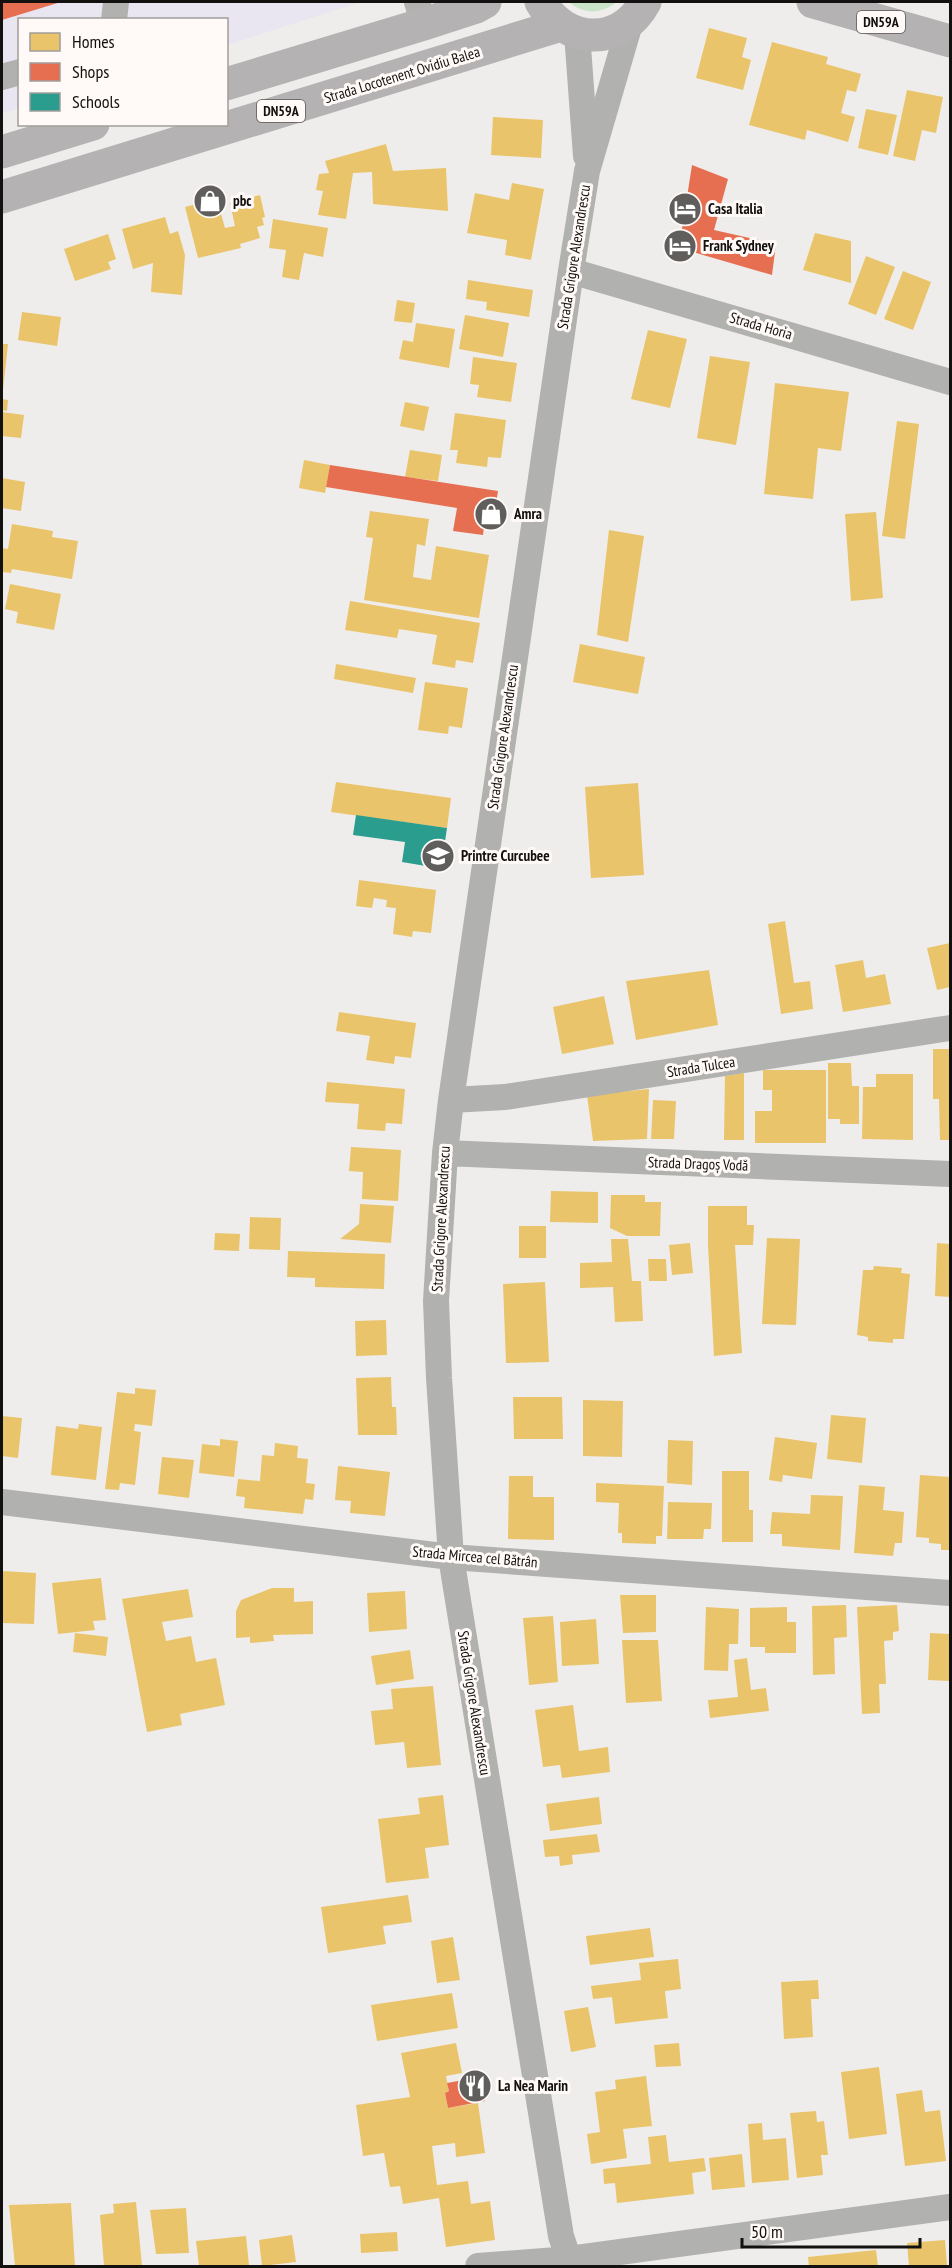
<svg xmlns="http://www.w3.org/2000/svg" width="952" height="2268" font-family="'PT Sans Narrow',sans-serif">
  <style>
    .commercial { fill: #e9e6f2 }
    .green { fill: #c9e3c9 }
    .homes { fill: #e9c46a }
    .shops { fill: #e76f51 }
    .schools { fill: #2a9d8f }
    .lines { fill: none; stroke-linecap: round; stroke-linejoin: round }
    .minor { stroke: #b1b1b0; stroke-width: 26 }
    .major { stroke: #b4b2b2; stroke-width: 33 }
    .labels { text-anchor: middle; stroke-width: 6; stroke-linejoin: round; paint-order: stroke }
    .shield { fill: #fffaf7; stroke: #5a5755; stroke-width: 1.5 }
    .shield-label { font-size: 14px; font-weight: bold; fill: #131110 }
    .street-label { font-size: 15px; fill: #131110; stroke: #fffaf7 }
    .poi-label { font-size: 15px; font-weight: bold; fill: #131110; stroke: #fffaf7; text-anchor: start }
  </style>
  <rect width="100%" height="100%" fill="#efedeb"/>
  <path class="commercial" d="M2,2h359l-134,43 -1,-25h-206l-1,88 -17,5z"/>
  <path class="green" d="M569,2h48c-16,12 -33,13 -48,0z"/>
  <path class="homes" d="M709,28l38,10 -5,19 9,3 -8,30 -47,-12z
    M772,42l56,15 -2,7 35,10 -5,18 -9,-2 -6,23 14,4 -7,25 -41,-12 -2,10 -56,-15z
    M907,90l36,7 -7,36 -14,-3 -7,31 -22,-5z
    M866,109l31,6 -9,40 -30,-7z
    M493,117l50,3 -2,38 -50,-3z
    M386,144l7,27 53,-3 2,43 -75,-7 -1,-32 -19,1 -7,46 -28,-4 5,-24 -7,-1 3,-16 10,-1 -4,-12z
    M512,183l32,6 -13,71 -26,-5 2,-15 -40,-7 8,-40 34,7z
    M260,195l5,22 -3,1 2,7 -7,2 3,11 -20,6 1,4 -43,10 -13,-51 32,-8 8,29 10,-2 -5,-23z
    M165,217l5,17 8,-3 7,24 -3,40 -31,-3 2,-29 -20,6 -11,-40z
    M273,219l55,9 -5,29 -19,-4 -5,27 -17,-3 4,-27 -17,-2z
    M815,233l36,8v42l-48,-13z
    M108,234l8,25 -8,3 3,7 -36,12 -11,-32z
    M866,256l29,11 -19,48 -28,-11z
    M903,271l28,11 -18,48 -29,-11z
    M468,280l65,10 -4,27 -43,-7 1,-8 -21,-3z
    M397,300l18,3 -3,20 -18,-2z
    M22,312l39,5 -4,29 -39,-6z
    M465,315l44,8 -6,34 -44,-8z
    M416,323l39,6 -6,39 -50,-9 4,-19 10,2z
    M648,330l39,9 -17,69 -39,-9z
    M2,344h6l-5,46h-1z
    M710,356l40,6 -14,83 -39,-7z
    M473,357l44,6 -6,39 -34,-5 2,-12 -9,-1z
    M775,383l74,9 -8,59 -23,-3 -5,51 -49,-5z
    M2,399l6,1 -1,11 -5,-1z
    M405,402l24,5 -5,24 -24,-5z
    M2,412l22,3 -3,23 -19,-2z
    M455,413l51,7 -5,38 -13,-1 -1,10 -31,-4 2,-13h-8z
    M897,421l22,3 -14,115 -23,-3z
    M410,450l32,5 -4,26 -33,-4z
    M304,460l26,5 -5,28 -26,-5z
    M2,478l23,4 -4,29 -19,-3z
    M370,511l59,8 -4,27 -8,-2 -4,33 18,3 5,-34 53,9 -10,63 -115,-18 9,-62 -7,-1z
    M876,512l7,86 -32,3 -6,-87z
    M12,524l41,7 -1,6 26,4 -6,38 -60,-10 -1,4 -9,-1v-24l6,1z
    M609,530l35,6 -16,106 -31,-7z
    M10,584l51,10 -7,36 -38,-7 2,-11 -13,-3z
    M350,601l130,22 -7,40 -17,-3 -1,8 -23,-4 5,-29 -38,-6 -2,9 -52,-8z
    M580,644l65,13 -7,37 -65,-12z
    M336,664l80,14 -3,15 -79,-14z
    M425,682l43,6 -6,40 -13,-2 -1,8 -30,-4z
    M336,782l115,16 -4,30 -116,-16z
    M638,783l6,92 -53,3 -6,-91z
    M359,880l77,10 -5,43 -18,-2 -1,6 -19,-3 3,-26 -10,-1 1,-7 -13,-2 -2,10 -16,-2z
    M785,921l9,62 16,-2 3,28 -32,5 -13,-90z
    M950,943v44l-13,3 -10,-42z
    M863,960l3,18 19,-4 6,30 -48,8 -8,-47z
    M709,970l9,55 -82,15 -10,-59z
    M604,996l10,48 -52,10 -9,-47z
    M339,1012l77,11 -5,35 -16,-2 -1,8 -28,-4 4,-24 -34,-5z
    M933,1049h17v91h-10l-1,-41h-6z
    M828,1063h23l1,23h7v38h-19v-5h-12z
    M763,1070h63v73h-71v-32h17v-21h-9z
    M744,1073v67h-20l1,-64z
    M876,1074h37v66l-51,-1 1,-52h13z
    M327,1082l78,7 -3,35 -16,-1 -1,8 -28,-2 2,-25 -34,-2z
    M649,1089l-2,50 -54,2 -6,-46z
    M653,1100l23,1 -2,38h-23z
    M351,1147l50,3 -3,51 -36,-2 1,-27 -14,-1z
    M551,1191l47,1v31l-48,-1z
    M611,1195h34v7h16l-1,34h-33l-17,-8z
    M360,1204l34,2 -3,37 -51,-4 19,-15z
    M708,1206h39v19h7l-1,20h-18l7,108 -28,3 -6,-111z
    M250,1217l31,1 -1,32 -31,-1z
    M519,1226h27v32h-27z
    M215,1233l25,1 -1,17 -25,-1z
    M767,1238l33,1 -4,86 -34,-1z
    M611,1239h17l4,42h9l2,40 -28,1 -2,-35 -33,1v-25l32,-1z
    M690,1243l3,30 -21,2 -3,-30z
    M937,1243l13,1v53l-15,-1z
    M288,1251l97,3 -1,35 -69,-2v-9l-28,-1z
    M648,1259h18l1,22h-18z
    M874,1266l28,2 -1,5 9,1 -6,65h-11v4l-25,-2v-4l-11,-2 6,-65h10z
    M545,1282l4,80 -43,1 -3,-79z
    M386,1320l1,35 -31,1 -1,-35z
    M391,1377l1,30h4l1,28h-39l-2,-57z
    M135,1388l21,2 -4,36 -17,-2 -1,7 7,1 -6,53 -15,-2 -1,7 -14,-1 12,-97 18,2z
    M513,1397h49l1,42h-49z
    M583,1400l40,1 -1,56 -39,-1z
    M831,1415l35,3 -4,45 -35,-4z
    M2,1416l20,2 -4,40 -16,-2z
    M79,1424l23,3 -6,53 -45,-5 5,-49 22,3z
    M775,1437l42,6 -5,36 -29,-4 -1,7 -13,-2z
    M220,1439l18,2 -4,36 -35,-4 3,-29 18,2z
    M668,1440l25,1 -1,44 -25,-2z
    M275,1443l23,3 -1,12 11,1 -2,24 9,1 -2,16 -8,-1 -2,15 -59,-6 1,-11 -9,-1 2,-17 22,2 2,-26 12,1z
    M162,1457l32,3 -5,38 -31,-4z
    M338,1466l52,6 -5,44 -35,-3 1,-12 -16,-1z
    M722,1471h27v39h4v32h-31z
    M920,1475l30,2v73h-9v-6l-12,-1v-5l-13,-1z
    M509,1476h24v21h21v43l-46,-1z
    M596,1483l68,3 -2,50h-6v8l-34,-1v-10h-4l1,-30 -23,-1z
    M859,1485l26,2 -2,23 21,2 -2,31h-7l-2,13 -39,-3z
    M811,1495l32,1 -3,54 -58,-4v-12h-12l2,-22 38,2z
    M668,1502l44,1 -1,26h-7l-1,10h-36z
    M2,1571l34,2 -2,51 -32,-1z
    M101,1578l5,42 -13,1 2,9 -37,4 -6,-51z
    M272,1588h22v14l19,-1v33l-40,1 1,6 -24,2v-6l-14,1v-27l5,-11z
    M188,1589l5,28 -31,5 4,19 25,-5 5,26 20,-4 9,47 -45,9 2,11 -35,7 -25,-133z
    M405,1591l2,38 -38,3 -2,-39z
    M620,1595h36v37l-33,1z
    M846,1605l1,32 -13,1 1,36 -22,1 -1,-69z
    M897,1605l2,26 -6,1v8l-9,1 2,43h-7l1,29 -18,1 -5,-107z
    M706,1607l33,2 -1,35h-9l-1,27 -24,-1z
    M787,1607v15h9v31h-31v-6h-15v-39z
    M553,1616l5,66 -29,3 -6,-67z
    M596,1619l3,45 -37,2 -2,-44z
    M75,1633l33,4 -2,19 -33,-4z
    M930,1633l20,1v47l-22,-1z
    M622,1640h36l4,61 -36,2z
    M410,1650l4,29 -38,6 -5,-29z
    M747,1658l4,32 15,-2 3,23 -59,7 -2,-18 30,-3 -4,-37z
    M433,1686l8,79 -34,3 -3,-26 -29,3 -4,-34 22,-2 -2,-20z
    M573,1705l6,46 29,-4 2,25 -48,6 -2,-13 -17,2 -8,-57z
    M443,1795l6,50 -24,3 4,30 -43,5 -8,-64 42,-5 -2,-16z
    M599,1797l3,27 -52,7 -4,-27z
    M597,1834l3,18 -28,3 1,9 -13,2 -1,-10 -14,1 -2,-17z
    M408,1895l4,27 -29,4 3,18 -58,9 -7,-46z
    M650,1928l4,29 -64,8 -4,-29z
    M453,1937l7,43 -23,3 -6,-42z
    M678,1959l3,30 -16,2 3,27 -53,6 -3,-27 -19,2 -2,-13 50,-6 -2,-17z
    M818,1980l1,19h-8l2,38 -29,2 -3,-57z
    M452,1993l6,35 -81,13 -6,-36z
    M588,2007l8,40 -25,5 -7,-41z
    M456,2043l6,30 -16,3 3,15 -4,2 3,15 30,-5 7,50 -29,4 -1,-14 -23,3 5,39 31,-4 3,23 19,-3 5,39 -49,7 -7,-49 -36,6 -3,-18 -10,1 -6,-34 -21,3 -7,-51 54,-8 -9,-44z
    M679,2043l2,23 -25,1 -2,-22z
    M879,2067l8,67 -38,5 -8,-67z
    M646,2076l6,50 -29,3 4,29 -36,6 -4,-30 13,-2 -5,-40 21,-3 -1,-9z
    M922,2090l3,22 15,-2 6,51 -41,5 -9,-72z
    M816,2111l1,11 7,-1 4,34h-7l2,20 -26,3 -7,-65z
    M762,2123l1,17 23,-2 3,42 -37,3 -4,-59z
    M666,2135l3,27 35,-4 2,13 -14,2 2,21 -77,9 -2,-20 -11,1 -1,-15 48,-5 -3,-27z
    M742,2154l3,33 -33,3 -3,-32z
    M136,2202l6,64h-38l-4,-51 14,-2 -1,-9z
    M71,2203l4,63h-60l-6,-61z
    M186,2208l3,45 -33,1 -6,-44z
    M397,2232l1,19 -37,2 -1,-19z
    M292,2235l4,27 -34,4 -3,-26z
    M246,2236l3,29 -50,1 -3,-25z
    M945,2240l2,26h-38l-2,-23z
    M876,2250l2,16h-69l-1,-9z"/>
  <path class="shops" d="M2,2h59l-59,18z
    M692,165l36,14 -14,51 62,14 -4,31 -93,-27z
    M330,465l168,26 -6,37 -8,-1 -1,8 -30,-4 4,-23 -131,-21z
    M480,2077l5,24 -37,7 -3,-15 4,-2 -2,-8z"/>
  <path class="schools" d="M356,815l91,13 -5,34 -16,-2v6l-24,-4 3,-20 -52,-7z"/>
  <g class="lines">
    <path class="minor" d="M417,2l7,22
      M114,20l2,-18
      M577,33l9,123
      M2,77l18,-5
      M571,271l379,111
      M451,1100l54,-3 445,-69
      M445,1153l505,21
      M2,1502l449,55 499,36
      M478,2266l91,-7 381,-52
      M571,2266l-10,-30 -110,-679 -12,-179 -3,-77 9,-148 6,-53 120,-829 16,-100 44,-151"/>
    <path class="major" d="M541,2c24,43 80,45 104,0
      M813,2l137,39
      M226,84l198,-60 52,-17 9,-5
      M2,152l91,-28
      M2,197l559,-172"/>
  </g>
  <defs>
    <symbol id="shop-disc" viewBox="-11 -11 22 22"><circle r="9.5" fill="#605e5d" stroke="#fffaf7"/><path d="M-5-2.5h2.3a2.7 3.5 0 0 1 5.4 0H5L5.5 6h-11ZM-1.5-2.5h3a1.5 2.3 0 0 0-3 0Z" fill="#fff"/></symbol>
    <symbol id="hotel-disc" viewBox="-11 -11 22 22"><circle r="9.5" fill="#605e5d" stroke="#fffaf7"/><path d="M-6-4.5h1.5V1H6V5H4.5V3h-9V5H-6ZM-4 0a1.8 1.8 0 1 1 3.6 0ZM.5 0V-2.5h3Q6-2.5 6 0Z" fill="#fff"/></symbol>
    <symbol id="school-disc" viewBox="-11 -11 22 22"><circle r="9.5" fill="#605e5d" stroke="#fffaf7"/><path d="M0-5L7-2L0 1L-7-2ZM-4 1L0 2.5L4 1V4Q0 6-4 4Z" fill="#fff"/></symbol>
    <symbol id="restaurant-disc" viewBox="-11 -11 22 22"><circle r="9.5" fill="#605e5d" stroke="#fffaf7"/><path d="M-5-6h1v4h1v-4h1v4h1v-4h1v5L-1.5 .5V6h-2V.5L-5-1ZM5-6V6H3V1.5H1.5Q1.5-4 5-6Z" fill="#fff"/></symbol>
  </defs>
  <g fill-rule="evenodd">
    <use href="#shop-disc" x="191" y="182" width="38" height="38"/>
    <use href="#hotel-disc" x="666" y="190" width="38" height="38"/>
    <use href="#hotel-disc" x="661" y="227" width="38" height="38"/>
    <use href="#shop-disc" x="472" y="495" width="38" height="38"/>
    <use href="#school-disc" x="419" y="837" width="38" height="38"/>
    <use href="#restaurant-disc" x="456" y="2067" width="38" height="38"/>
  </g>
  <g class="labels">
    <g class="shield">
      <rect x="857" y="11" width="48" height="22" rx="4.5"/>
      <rect x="257" y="100" width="48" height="22" rx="4.5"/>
    </g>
    <g class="shield-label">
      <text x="881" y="27">DN59A</text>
      <text x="281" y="116">DN59A</text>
    </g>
    <g class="street-label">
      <text transform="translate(402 75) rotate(-17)" y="5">Strada Locotenent Ovidiu Balea</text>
      <text transform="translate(574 257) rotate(-81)" y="5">Strada Grigore Alexandrescu</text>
      <text transform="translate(761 326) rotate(16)" y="5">Strada Horia</text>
      <text transform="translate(503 737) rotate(-82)" y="5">Strada Grigore Alexandrescu</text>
      <text transform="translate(701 1067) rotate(-9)" y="5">Strada Tulcea</text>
      <text transform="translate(698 1164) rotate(2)" y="5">Strada Dragoș Vodă</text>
      <text transform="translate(441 1219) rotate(-87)" y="5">Strada Grigore Alexandrescu</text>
      <text transform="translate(475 1557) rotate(5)" y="5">Strada Mircea cel Bătrân</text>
      <text transform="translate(474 1703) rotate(81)" y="5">Strada Grigore Alexandrescu</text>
    </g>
    <g class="poi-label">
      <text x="233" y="206">pbc</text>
      <text x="708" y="214">Casa Italia</text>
      <text x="703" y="251">Frank Sydney</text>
      <text x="514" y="519">Amra</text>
      <text x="461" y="861">Printre Curcubee</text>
      <text x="498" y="2091">La Nea Marin</text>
    </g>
  </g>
  <rect width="952" height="2268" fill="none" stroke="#131110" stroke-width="6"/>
  <rect x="18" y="18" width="210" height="108" fill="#fffaf7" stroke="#a19d9b" stroke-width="1.5"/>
  <rect x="30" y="33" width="30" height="18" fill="#e9c46a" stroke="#a19d9b" stroke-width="1.5"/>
  <text x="72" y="48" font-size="18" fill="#131110">Homes</text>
  <rect x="30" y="63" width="30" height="18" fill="#e76f51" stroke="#a19d9b" stroke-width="1.5"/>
  <text x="72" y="78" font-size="18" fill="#131110">Shops</text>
  <rect x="30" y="93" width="30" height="18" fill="#2a9d8f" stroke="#a19d9b" stroke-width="1.5"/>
  <text x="72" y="108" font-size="18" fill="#131110">Schools</text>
  <path d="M742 2238v9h178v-9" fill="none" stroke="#131110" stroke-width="3"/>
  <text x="751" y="2238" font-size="18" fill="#131110" stroke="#fffaf7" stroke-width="4.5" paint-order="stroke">50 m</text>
</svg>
